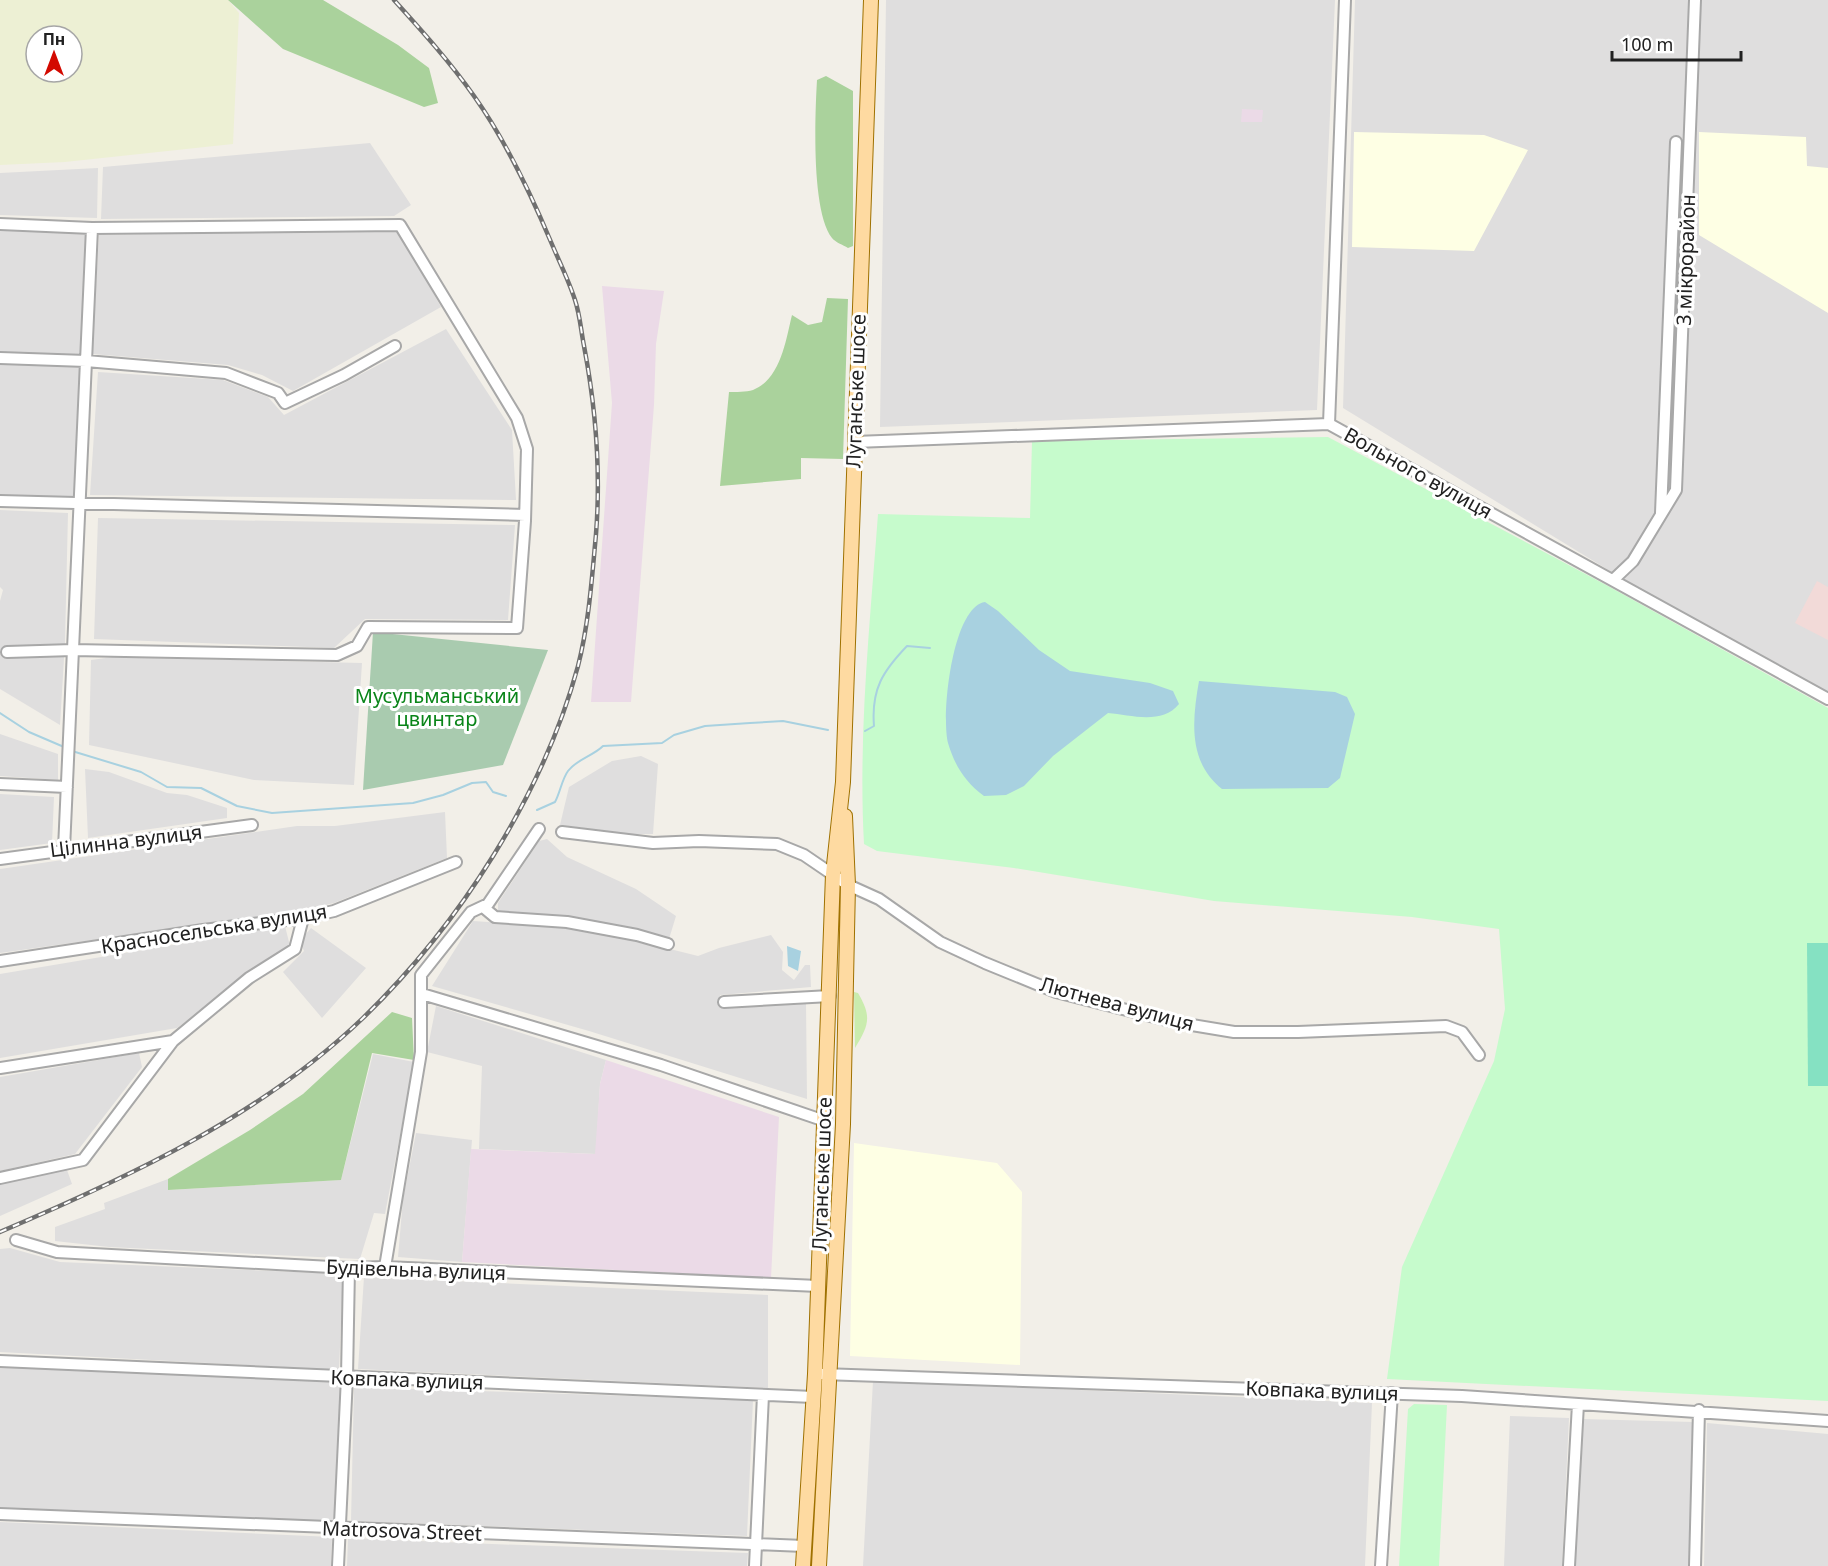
<svg xmlns="http://www.w3.org/2000/svg" width="1828" height="1566" font-family="'Noto Sans',sans-serif">
  <style>
    .residential { fill: #dfdede }
    .commercial { fill: #f2dad8 }
    .industrial { fill: #ebdae7 }
    .education { fill: #feffe4 }
    .farmland { fill: #edf0d4; fill-rule: evenodd }
    .grass { fill: #caecae }
    .forest { fill: #aad29c }
    .cemetery { fill: #a9cbaf }
    .park { fill: #c6fbcc }
    .pitch { fill: #85e1c2 }
    .water { fill: #a8d1e0 }
    .lines { fill: none; stroke-linecap: round; stroke-linejoin: round }
    .stream { stroke: #a8d1e0; stroke-width: 2 }
    .minor-casing { stroke: #a8a8a8; stroke-width: 14 }
    .major-casing { stroke: #9f7100; stroke-width: 16 }
    .minor { stroke: #fff; stroke-width: 10 }
    .major { stroke: #fedaa1; stroke-width: 14 }
    .rail-casing { stroke: #6f6f6f; stroke-width: 4.5 }
    .rail { stroke: #fff; stroke-width: 2; stroke-dasharray: 7; stroke-linecap: butt }
    .labels { text-anchor: middle; stroke-width: 6; stroke-linejoin: round; paint-order: stroke }
    .street-label { font-size: 20px; fill: #212121; stroke: #fff }
    .park-label { font-size: 20px; fill: #0a8519; stroke: #fff }
  </style>
  <rect width="100%" height="100%" fill="#f2efe8"/>
  <path class="residential" d="M886,0h449l-18,410 -437,17z
    M1355,0h473v704l-485,-296z
    M370,143l41,62 -17,11 -293,3 2,-52z
    M98,168l-1,50 -97,-3v-42z
    M0,229l87,2 -5,126 -82,-3z
    M398,229l43,78 -148,84 -31,-16 -34,-10 -136,-11 7,-119z
    M446,329l66,101 4,70 -426,-5 8,-123 125,8 45,17 16,18z
    M0,364l81,2 -6,133 -75,-3z
    M0,510l68,3 -3,129 -5,83 -60,-36v-88l3,-11 -3,-3z
    M98,518l417,7 -7,95 -143,-1 -31,29 -240,-9z
    M113,657l249,6 -8,122 -100,-5 -165,-35 2,-85z
    M0,734l58,20v26l-58,-4z
    M641,756l17,8 -5,70h-22l-71,-9 9,-38 43,-26z
    M85,769l24,3 58,21 20,2 40,13v10l-139,20z
    M0,794l54,3 -2,46 -52,7z
    M445,812l2,46 -113,45 -29,7 -305,43v-84l297,-43h38z
    M547,839l20,18 69,32 40,27 -7,23 -102,-22 -69,-5v-9l41,-62z
    M473,921l87,6 78,14 60,15 21,-8 52,-13 12,17 -1,18 12,10 11,-15h5l1,22 -91,8 1,11 85,-3 1,96 -218,-68 -157,-45z
    M285,926l5,20 -113,82 -177,30v-84z
    M311,928l55,40 -44,50 -39,-46 21,-21 -4,-10z
    M436,1006l170,54 -6,24 -4,70 -117,-5 3,-83 -55,-14z
    M139,1053l3,14 -67,87 -75,17v-94z
    M373,1054l41,8 -29,152 -11,-1 -14,46 -251,-12 -54,-6v-14l50,-18 -1,-6 64,-24 1,11 172,-10z
    M416,1133l56,7 -10,122 -64,-5 5,-58z
    M67,1170l5,14 -72,32v-34z
    M10,1248l50,14 283,12 -4,96 -339,-18v-103z
    M364,1277l404,18v93l-410,-19z
    M0,1366l341,16 -3,140 -338,-13z
    M873,1381l499,22 -7,163h-502z
    M354,1387l399,13 -6,136 -396,-15z
    M1510,1416l59,2 -7,148h-58z
    M1583,1419l110,3 -4,144h-114z
    M1707,1423l121,11v132h-124z
    M0,1522l332,15 -1,29h-331z
    M348,1538l144,6 256,9 -1,13h-400z"/>
  <path class="commercial" d="M1817,581l11,6v53l-33,-17z"/>
  <path class="industrial" d="M1242,109l21,1 -1,12h-21z
    M602,286l62,5 -8,53 -2,61 -23,297h-40l21,-299z
    M606,1060l173,57 -8,161 -309,-16 9,-113 124,5 5,-70z"/>
  <path class="education" d="M1354,132l130,3 44,15 -54,101 -122,-4z
    M1699,132l107,5 1,29 21,2v145l-129,-78z
    M854,1143l143,20 25,29 -2,173 -170,-9z"/>
  <path class="farmland" d="M0,0h228l11,13 -6,131 -168,18 -65,3zM36,36h36v36h-36z"/>
  <path class="grass" d="M854,992l4,1c14,24 11,32 -3,55z"/>
  <path class="forest" d="M228,0h95l75,45 31,23 9,35 -14,4 -141,-58z
    M826,76l27,15v155l-5,2c-5,-3 -13,-6 -16,-10 -21,-27 -17,-123 -15,-158z
    M827,298l21,1 -5,160 -42,-1v21l-81,7 9,-94c7,0 17,0 24,-2 28,-11 33,-51 39,-75l16,10 14,-3z
    M392,1012l20,6 2,42 -42,-7 -31,127 -173,10v-11l82,-49 53,-36z"/>
  <path class="cemetery" d="M373,632l175,18 -45,115 -140,25z"/>
  <path class="park" d="M1328,437l280,149 220,122v693l-441,-22 15,-112 92,-206 11,-52 -6,-80 -87,-12 -198,-16 -200,-33 -137,-17 -13,-7c-6,-109 6,-221 14,-330l152,4 2,-77z
    M1414,1404l33,1 -8,161h-40l9,-157z"/>
  <path class="pitch" d="M1807,943h21v143h-20z"/>
  <path class="water" d="M985,602l13,9 41,39 31,21 80,12 23,8 6,13c-17,21 -48,11 -71,9l-55,43 -29,30 -18,9 -22,1c-19,-14 -29,-30 -36,-53 -7,-27 4,-136 37,-141z
    M1199,681l136,11 12,5 8,17 -15,64 -12,10 -106,1c-34,-27 -30,-68 -23,-108z
    M787,946l14,5 -3,20 -10,-5z"/>
  <g class="lines">
    <path class="stream" d="M0,713l29,19 35,15
      M865,731l9,-5c-3,-37 9,-55 33,-80l23,2
      M72,751l69,21 26,15 34,1 36,18 35,7 141,-10 30,-8 29,-12 14,-1 7,10 13,4
      M537,810l18,-8c5,-9 7,-23 13,-31 9,-12 25,-15 35,-25l59,-3 12,-8 31,-9 45,-3 33,-2 45,9"/>
    <defs>
      <path id="minor" d="M0,224l92,4 308,-3 117,193 10,31 -2,72 -8,107 -149,-1 -11,19 -20,9 -264,-5 -66,2
        M0,358l86,3 140,12 52,20 7,10 59,-28 51,-29
        M1329,424l16,-424
        M855,442l474,-18 499,275
        M0,501l525,14
        M1661,513l15,-371
        M1613,580l20,-19 43,-71 19,-490
        M0,784l67,3
        M562,832l91,11 46,-2 78,3 27,11 44,30 31,14 61,43 45,21 71,29 118,30 60,10h64l148,-6 16,6 17,23
        M64,849l28,-621
        M0,859l252,-34
        M483,907l12,10 72,5 70,13 31,9
        M0,961l203,-31 100,-12 31,-7 122,-49
        M422,994l239,71 164,56
        M724,1002l106,-6
        M0,1068l173,-27
        M0,1178l83,-18 90,-119 76,-63 46,-29 8,-31
        M16,1240l41,12 292,16 36,-1 433,19
        M385,1267l36,-215v-77l50,-63 17,-8 51,-75
        M0,1361l813,36
        M822,1374l640,22 366,25
        M0,1514l804,32
        M338,1566l9,-189 2,-109
        M755,1566l8,-171
        M1381,1566l11,-173
        M1569,1566l9,-162
        M1695,1566l4,-156"/>
      <path id="major" d="M803,1566l12,-192 18,-500 10,-92 28,-782
        M819,1566l24,-442 5,-239 -3,-69"/>
    </defs>
    <use href="#minor" class="minor-casing"/>
    <use href="#major" class="major-casing"/>
    <use href="#minor" class="minor"/>
    <use href="#major" class="major"/>
    <defs>
      <path id="rail" d="M0,1232c129,-55 261,-116 363,-214 96,-93 180,-223 215,-352 11,-43 14,-89 18,-132 5,-64 0,-125 -12,-188 -3,-15 -4,-31 -9,-46 -6,-19 -16,-39 -24,-58 -21,-50 -45,-101 -77,-146 -24,-34 -52,-65 -80,-96"/>
    </defs>
    <use href="#rail" class="rail-casing"/>
    <use href="#rail" class="rail"/>
  </g>
  <g class="labels">
    <g class="street-label">
      <text transform="translate(1686 260) rotate(-88)" y="7">3 мікрорайон</text>
      <text transform="translate(856 391) rotate(-88)" y="7">Луганське шосе</text>
      <text transform="translate(1418 473) rotate(29)" y="7">Вольного вулиця</text>
      <text transform="translate(126 841) rotate(-7)" y="7">Цілинна вулиця</text>
      <text transform="translate(214 929) rotate(-9)" y="7">Красносельська вулиця</text>
      <text transform="translate(1117 1004) rotate(15)" y="7">Лютнева вулиця</text>
      <text transform="translate(822 1174) rotate(-88)" y="7">Луганське шосе</text>
      <text transform="translate(416 1270) rotate(2)" y="7">Будівельна вулиця</text>
      <text transform="translate(407 1380) rotate(2)" y="7">Ковпака вулиця</text>
      <text transform="translate(1322 1391) rotate(2)" y="7">Ковпака вулиця</text>
      <text transform="translate(402 1531) rotate(2)" y="7">Matrosova Street</text>
    </g>
    <g class="park-label">
      <text x="437" y="703">Мусульманський<tspan x="437" dy="23">цвинтар</tspan></text>
    </g>
  </g>
  <g transform="translate(54 54)"><circle r="28" fill="#ffffff" stroke="#a6a6a6" stroke-width="1.5"/>
  <path d="M0-4.5L10 22L0 15L-10 22Z" fill="#d30900"/>
  <text y="-9" font-size="16" font-weight="bold" text-anchor="middle" fill="#212121">Пн</text>
  </g>
  <path d="M1612 51v9h129v-9" fill="none" stroke="#212121" stroke-width="3"/>
  <text x="1621" y="51" font-size="18" fill="#212121" stroke="#ffffff" stroke-width="4.5" paint-order="stroke">100 m</text>
</svg>
